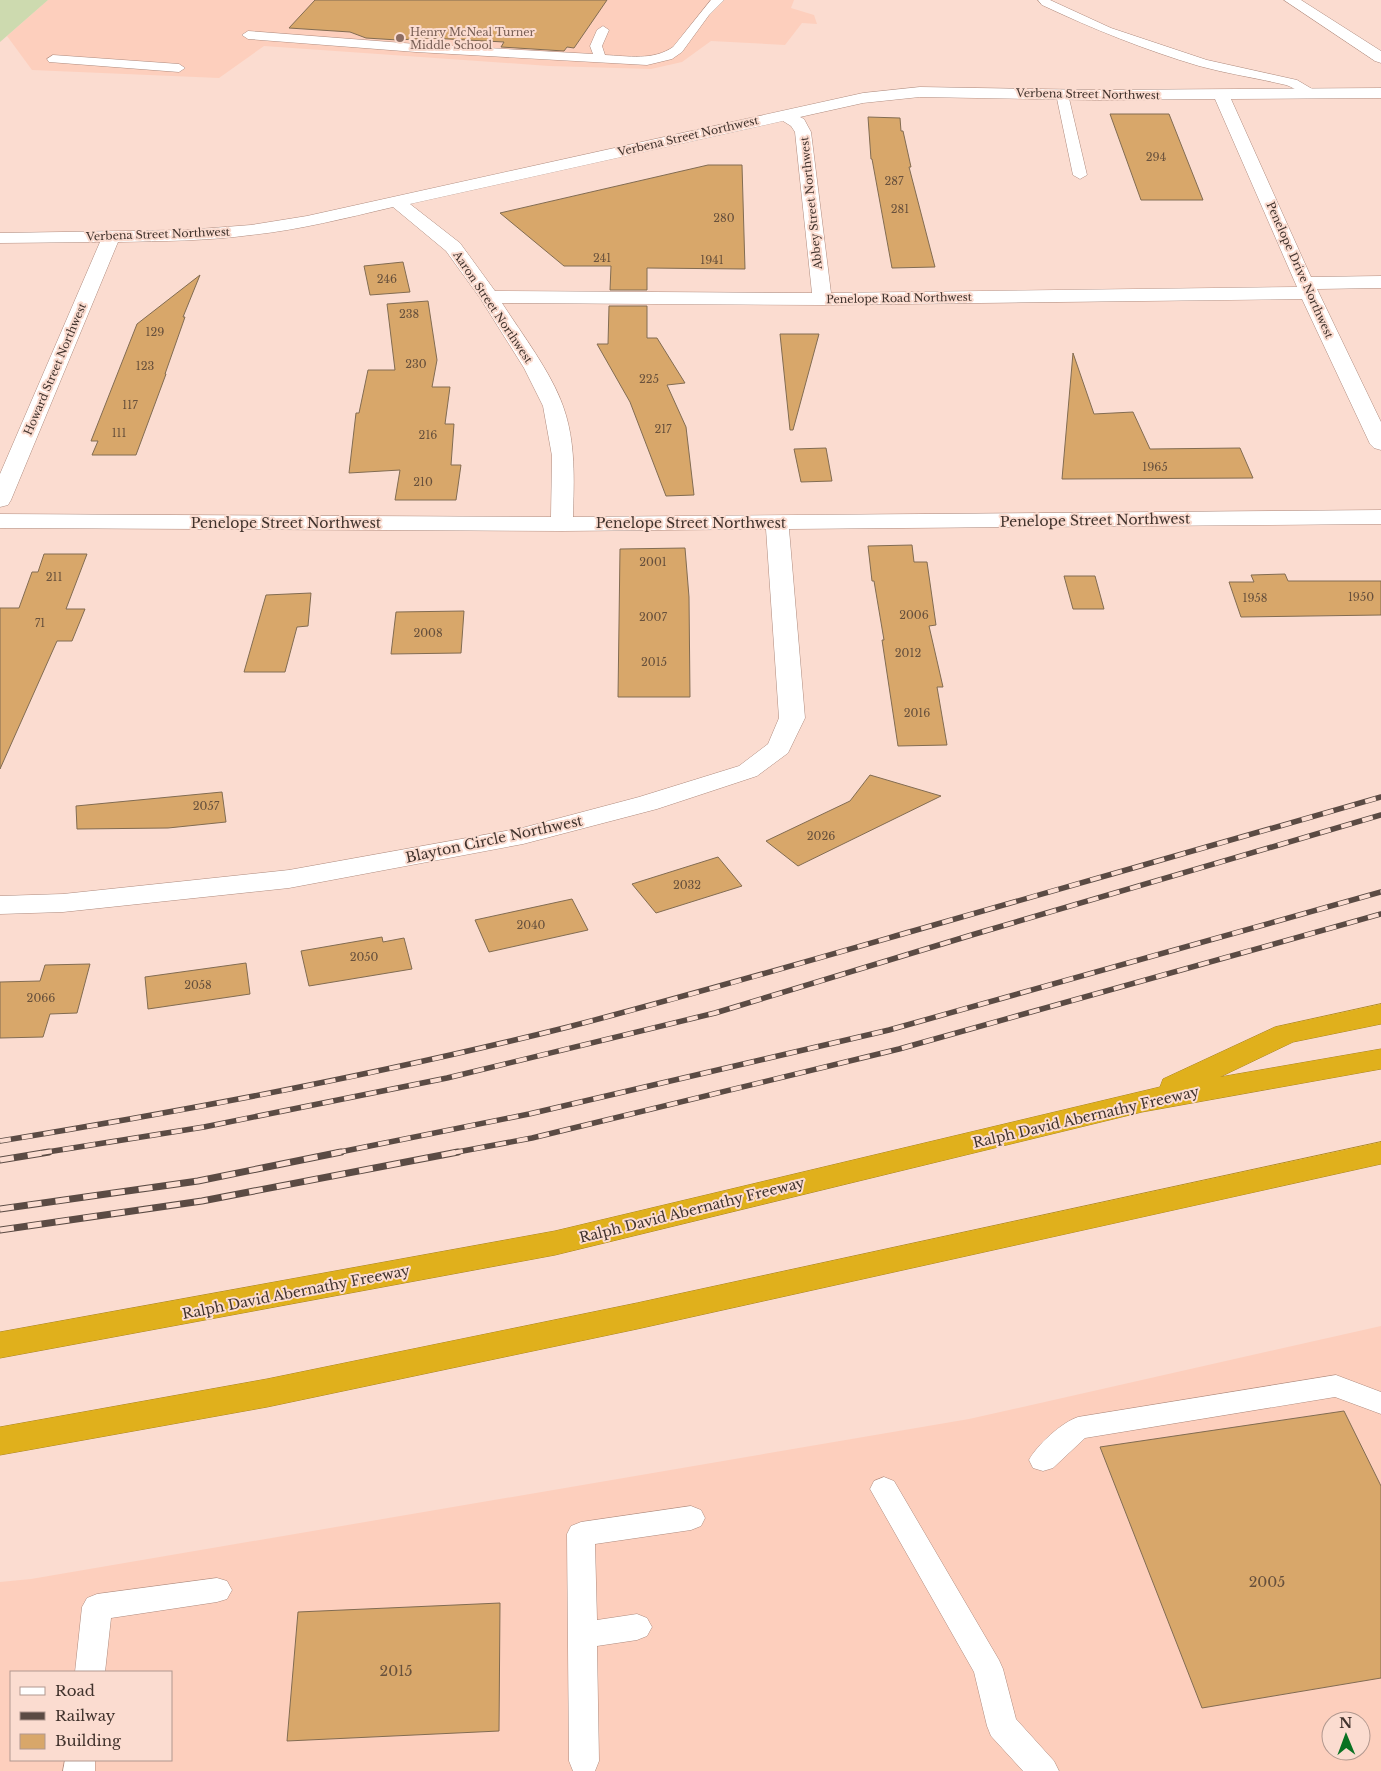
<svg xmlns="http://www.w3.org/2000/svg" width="1381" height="1771" font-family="'Libre Baskerville',serif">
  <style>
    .built { fill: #fdcfbd; fill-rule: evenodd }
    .green { fill: #cddaaf }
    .building { fill: #d8a76a; stroke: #826c52 }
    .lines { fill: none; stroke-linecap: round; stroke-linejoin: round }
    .lane-casing { stroke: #af8b7e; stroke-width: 1 }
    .street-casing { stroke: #af8b7e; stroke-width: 1 }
    .secondary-casing { stroke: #af8b7e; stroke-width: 1 }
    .highway-casing { stroke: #a88422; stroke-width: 1 }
    .lane { fill: #fff; fill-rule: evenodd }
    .street { fill: #fff; fill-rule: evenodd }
    .secondary { fill: #fff; fill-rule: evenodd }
    .highway { fill: #e0b01c; fill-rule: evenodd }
    .rail-far1-casing { stroke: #5b4b44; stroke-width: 5.5 }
    .rail-casing { stroke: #5b4b44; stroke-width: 7 }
    .rail-far1 { stroke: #fbdcd0; stroke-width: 4; stroke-dasharray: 11; stroke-linecap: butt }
    .rail { stroke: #fbdcd0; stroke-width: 5; stroke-dasharray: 14; stroke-linecap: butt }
    .education-dot { fill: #8d6e63; stroke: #fbdcd0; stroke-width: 2 }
    .labels { text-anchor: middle; stroke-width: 4; stroke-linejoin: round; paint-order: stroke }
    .far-education-label { font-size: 11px; fill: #785e54; stroke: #fbdcd0; text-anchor: start }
    .far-street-label { font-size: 11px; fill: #41332d; stroke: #fbdcd0 }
    .number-label { font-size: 11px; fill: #67503c }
    .street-label { font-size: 14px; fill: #41332d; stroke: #fbdcd0 }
    .near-number-label { font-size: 14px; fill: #67503c }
  </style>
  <rect width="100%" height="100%" fill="#fbdcd0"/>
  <path class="built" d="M48,0h746l-3,8 23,7 3,9 -15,-1 -17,22 -74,-4 -29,21 -31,7 -102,-3 -285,-20 -45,32 -187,-8 -25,-34z
    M1381,1326v445h-1381v-189l31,-3 938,-160zM11,1672h160v88h-160zM1331,1721h30v30h-30z"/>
  <path class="green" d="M0,0h48l-48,42z"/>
  <path class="building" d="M315,0h292l-33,48 -7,-1 -3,4 -63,-4 3,-5 -74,-4 -32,2 -32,-2 -16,-6 -61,-4z
    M1110,114h59l34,86h-62z
    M868,117l32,1 1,13h2l8,36h-2l26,100 -43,1 -20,-109h-1z
    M708,165h34l3,104 -98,-1v22h-37l1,-24h-47l-64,-53z
    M403,262l7,30 -40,3 -6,-29z
    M200,275l-17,42h2l-20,57h1l-30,81h-44l6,-14h-7l46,-117z
    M428,301l9,59 -5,27h18l-5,37h9l-3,41h10l-5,35h-61l5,-30 -51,3 7,-60h3l9,-43h27l-8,-66z
    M609,306h38v32h10l28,45 -18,2 19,42 8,68 -28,1 -36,-94 -33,-58h11z
    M780,334h39l-26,96h-3z
    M1073,353l21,61 39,-2 17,37 90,-1 13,30 -191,1z
    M826,448l6,33 -31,1 -7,-33z
    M912,545l2,17h13l9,63 -7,1 14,61h-6l10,58 -49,1 -16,-106h2l-10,-59h-2l-4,-35z
    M685,548l4,49 1,100h-72l2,-148z
    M44,554h43l-21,55h19l-13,32h-15l-57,128v-161h19l13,-36h6z
    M1285,574l3,7h93v34l-140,2 -12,-35h25l-3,-7z
    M1064,576h31l9,33h-31z
    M311,593l-3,33 -11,1 -12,45h-41l22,-77z
    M464,611l-3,42 -70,1 5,-42z
    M870,775l71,21 -143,70 -32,-25 84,-40z
    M222,792l4,30 -58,6 -91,1 -1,-23z
    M718,857l24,29 -86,27 -24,-29z
    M572,899l16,31 -99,22 -14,-32z
    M382,937l1,5 21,-4 8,31 -103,17 -8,-35z
    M246,963l4,31 -102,15 -3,-32z
    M90,964l-13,49 -27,1 -7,23 -43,1v-56l40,-1 5,-16z
    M1344,1411l37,75v192l-179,30 -102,-261z
    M500,1603l-1,128 -212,10 11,-129z"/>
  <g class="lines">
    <defs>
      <path id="lane" d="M711,0h13l-15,15 -27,37 -10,7 -25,6 -231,-13 -168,-13 -6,-4 6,-4 168,13 177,10 -3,-8 7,-16 6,-4 6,4 -7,16 3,9c23,1 48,6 68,-8z
        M1038,0h12l61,28 96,32 90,20 22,13 -2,3c-11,2 -21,-8 -31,-11 -29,-7 -58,-11 -87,-19 -54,-16 -106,-37 -157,-61z
        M53,55l126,9 6,4 -6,4 -130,-10 -2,-3z
        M1062,90l6,4 19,81 -7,4 -7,-4 -17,-81z
        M1336,1375l45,17v22l-46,-17 -250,41 -32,30 -10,3 -10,-3 -4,-8c8,-15 33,-38 49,-43z
        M884,1477l10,4 105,179 4,9 13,50 38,42 5,10h-36l-32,-35 -4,-10 -13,-54 -104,-183 4,-8z
        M691,1506l10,4 4,8 -4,8 -10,4 -96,14 2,76 40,-6 10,4 5,9 -5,9 -10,4 -40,6 2,115 -4,10h-22l-4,-10 -2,-227 4,-8 10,-4z
        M217,1578l10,3 5,9 -5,9 -10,3 -106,16 -6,54h-30l7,-65 5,-9 10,-4z
        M65,1760h30v11h-32z"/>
      <path id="street" d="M920,87l177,3 284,-2v10l-150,1 80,178 70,-1v12l-64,1 64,133v28l-7,-2 -4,-4 -68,-145 -480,6 -320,-2c20,31 49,69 61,103 13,36 11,74 10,111l808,-7v14l-592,5 16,189 -17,35 -31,23 -100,33 -134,35 -234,44 -226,24 -63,2v-18l63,-2 226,-24 233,-42 117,-31 100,-31 29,-22 11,-26 -13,-189 -204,2 -562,-3v-14l551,3 1,-61 -9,-50 -19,-38 -44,-70 -34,-47 -53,-44c-47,11 -94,23 -142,28 -44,6 -88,6 -133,7l-107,258 -3,5 -8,2v-33l100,-232 -100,1v-10l186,-3 65,-5 56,-9 556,-123zM920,97l177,3 118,-1 82,188 -466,6 -20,-161 -7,-13 -4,-2 63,-14zM783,121l8,5 4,6 17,161 -317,-2 -35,-48 -50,-39z"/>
      <path id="secondary" d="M1284,0h17l80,51v12l-6,-2z"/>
      <path id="highway" d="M1381,1004v20l-88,18 -73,35 161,-28v20l-239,43 -587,143 -555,103v-26l555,-101 605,-144 3,-8 112,-52z
        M1381,1142v22l-744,165 -370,78 -267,48v-28l267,-48 370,-76z"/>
    </defs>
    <use href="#lane" class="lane-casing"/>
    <use href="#street" class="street-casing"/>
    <use href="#secondary" class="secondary-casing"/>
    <use href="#highway" class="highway-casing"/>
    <use href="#lane" class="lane"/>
    <use href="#street" class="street"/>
    <use href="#secondary" class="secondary"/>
    <use href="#highway" class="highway"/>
    <defs>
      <path id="rail-far1" d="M0,1141c191,-31 381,-67 568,-114 116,-30 230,-63 345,-96 156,-45 312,-89 468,-134
        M41,1153l163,-26 243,-49 268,-65 260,-79 406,-119
        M335,1153l194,-39 360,-84 492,-138
        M452,1153l80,-15 367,-89 482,-135"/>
      <path id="rail" d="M0,1160l49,-8
        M0,1209l198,-28 143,-29
        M0,1230l202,-29 256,-49"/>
    </defs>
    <use href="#rail-far1" class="rail-far1-casing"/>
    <use href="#rail" class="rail-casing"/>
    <use href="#rail-far1" class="rail-far1"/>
    <use href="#rail" class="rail"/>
  </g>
  <circle class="education-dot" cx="400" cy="38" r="5"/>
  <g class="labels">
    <g class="far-education-label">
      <text x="410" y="36">Henry McNeal Turner<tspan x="410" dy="13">Middle School</tspan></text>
    </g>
    <g class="far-street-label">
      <text transform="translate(1088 94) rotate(1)" y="4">Verbena Street Northwest</text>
      <text transform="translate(688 136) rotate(-13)" y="4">Verbena Street Northwest</text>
      <text transform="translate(811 203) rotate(-96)" y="4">Abbey Street Northwest</text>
      <text transform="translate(158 234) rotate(-2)" y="4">Verbena Street Northwest</text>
      <text transform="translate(1300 270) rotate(66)" y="4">Penelope Drive Northwest</text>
      <text transform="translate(899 298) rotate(-1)" y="4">Penelope Road Northwest</text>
      <text transform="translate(493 307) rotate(56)" y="4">Aaron Street Northwest</text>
      <text transform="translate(55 369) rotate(-67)" y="4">Howard Street Northwest</text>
    </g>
    <g class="number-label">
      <text x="1156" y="161">294</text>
      <text x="894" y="185">287</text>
      <text x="900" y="213">281</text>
      <text x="724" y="222">280</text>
      <text x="602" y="262">241</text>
      <text x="712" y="264">1941</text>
      <text x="387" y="283">246</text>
      <text x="409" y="318">238</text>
      <text x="155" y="336">129</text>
      <text x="416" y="368">230</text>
      <text x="145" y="370">123</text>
      <text x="649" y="383">225</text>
      <text x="130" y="409">117</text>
      <text x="663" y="433">217</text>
      <text x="119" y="437">111</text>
      <text x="428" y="439">216</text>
      <text x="1155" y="471">1965</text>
      <text x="423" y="486">210</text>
      <text x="653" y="566">2001</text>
      <text x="54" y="581">211</text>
      <text x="1361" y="601">1950</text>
      <text x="1255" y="602">1958</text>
      <text x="914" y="619">2006</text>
      <text x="653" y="621">2007</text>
      <text x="40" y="627">71</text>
      <text x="428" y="637">2008</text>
      <text x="908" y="657">2012</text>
      <text x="654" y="666">2015</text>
      <text x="917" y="717">2016</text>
      <text x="206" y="810">2057</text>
      <text x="821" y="840">2026</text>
      <text x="687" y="889">2032</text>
      <text x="531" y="929">2040</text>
      <text x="364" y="961">2050</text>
      <text x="198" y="989">2058</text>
      <text x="41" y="1002">2066</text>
    </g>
    <g class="street-label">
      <text transform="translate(1095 520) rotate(-1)" y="5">Penelope Street Northwest</text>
      <text x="286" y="528">Penelope Street Northwest</text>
      <text x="691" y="528">Penelope Street Northwest</text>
      <text transform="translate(494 839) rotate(-12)" y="5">Blayton Circle Northwest</text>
      <text transform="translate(1086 1117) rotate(-13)" y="5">Ralph David Abernathy Freeway</text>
      <text transform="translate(692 1210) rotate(-14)" y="5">Ralph David Abernathy Freeway</text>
      <text transform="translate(296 1292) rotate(-11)" y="5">Ralph David Abernathy Freeway</text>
    </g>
    <g class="near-number-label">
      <text x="1267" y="1587">2005</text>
      <text x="396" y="1676">2015</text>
    </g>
  </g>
  <rect x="10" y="1671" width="162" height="90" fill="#fbdcd0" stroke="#b1988f"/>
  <rect x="20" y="1687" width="25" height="8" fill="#ffffff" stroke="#b1988f"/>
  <text x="55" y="1696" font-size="15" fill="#41332d">Road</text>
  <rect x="20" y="1712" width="25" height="8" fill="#5b4b44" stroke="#b1988f"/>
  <text x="55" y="1721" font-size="15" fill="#41332d">Railway</text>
  <rect x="20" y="1734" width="25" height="15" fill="#d8a76a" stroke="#b1988f"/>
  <text x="55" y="1746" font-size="15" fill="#41332d">Building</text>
  <g transform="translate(1346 1736) rotate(359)"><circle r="24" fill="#fbdcd0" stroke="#b1988f"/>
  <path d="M0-4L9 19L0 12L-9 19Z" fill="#097122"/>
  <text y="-8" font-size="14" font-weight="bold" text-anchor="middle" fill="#41332d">N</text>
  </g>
</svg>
